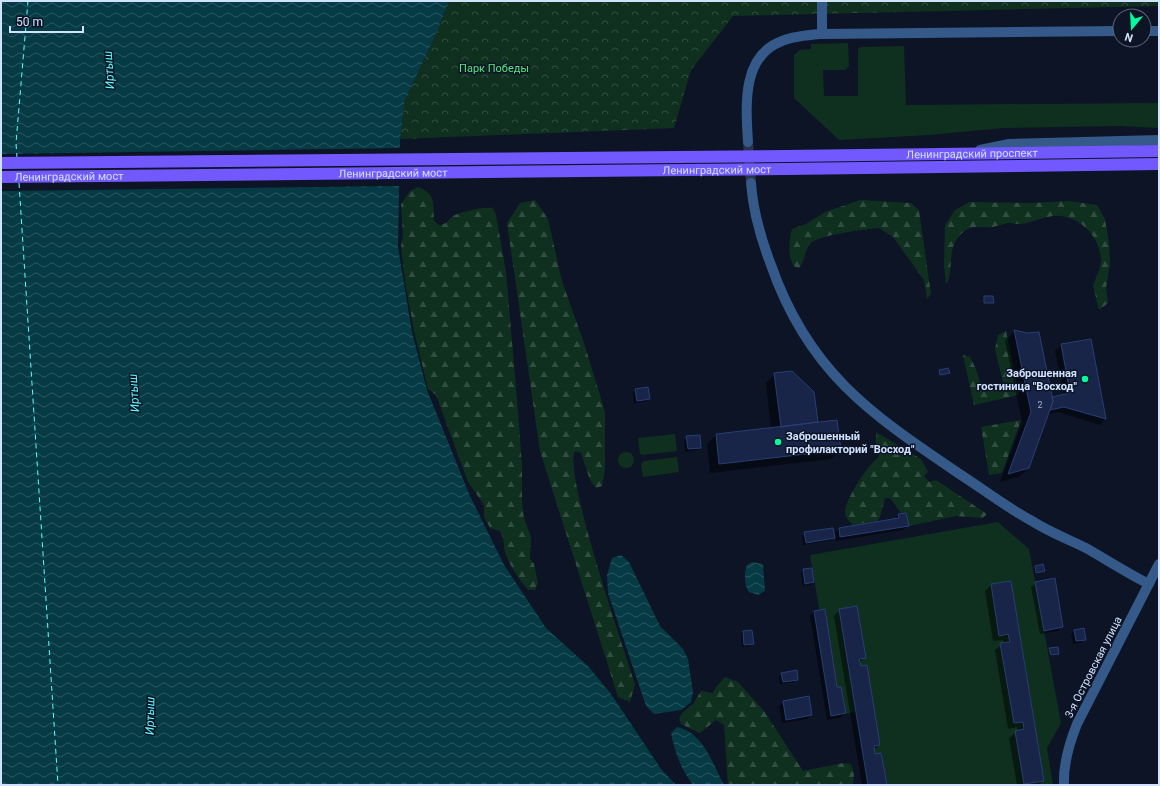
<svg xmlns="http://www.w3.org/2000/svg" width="1160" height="786" font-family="Roboto,sans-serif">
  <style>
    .green { fill: #0f301f }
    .forest { fill: url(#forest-firs) }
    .park { fill: url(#park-crowns) }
    .water { fill: url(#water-waves) }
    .pier { fill: #0d1426 }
    .shadow { fill: #0007 }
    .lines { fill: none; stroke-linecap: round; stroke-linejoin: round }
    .ferry { stroke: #5ffffc; stroke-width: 1; stroke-dasharray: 5 4; stroke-linecap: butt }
    .building { fill: #182548; stroke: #283e76 }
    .minor-tunnel { stroke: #2a3347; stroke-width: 10; stroke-dasharray: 10 5; stroke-linecap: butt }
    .minor { stroke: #355988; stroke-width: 10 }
    .major { stroke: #7158ff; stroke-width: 12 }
    .major-bridge { stroke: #7158ff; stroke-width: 12 }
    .poi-dot { fill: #00fc9d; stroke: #0d1426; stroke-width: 1.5 }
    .labels { text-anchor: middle; stroke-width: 3; stroke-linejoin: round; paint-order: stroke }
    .number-label { font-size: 9px; fill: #a3b3d1 }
    .park-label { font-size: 11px; fill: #55e87d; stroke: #0d1426 }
    .street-label { font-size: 11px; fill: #d1e2ff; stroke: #0d1426 }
    .poi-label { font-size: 11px; font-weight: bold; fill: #d1e2ff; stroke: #0d1426; text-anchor: end }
    .water-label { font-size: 12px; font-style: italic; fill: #5ffffc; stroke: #0d1426 }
  </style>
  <defs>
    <pattern id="forest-firs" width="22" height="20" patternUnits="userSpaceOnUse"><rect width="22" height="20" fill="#0f301f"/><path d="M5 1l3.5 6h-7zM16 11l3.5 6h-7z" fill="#314e41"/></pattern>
    <pattern id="park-crowns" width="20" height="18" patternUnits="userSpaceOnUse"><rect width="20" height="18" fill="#0f301f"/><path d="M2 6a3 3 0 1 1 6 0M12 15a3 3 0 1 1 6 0" fill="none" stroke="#314e41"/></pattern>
    <pattern id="water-waves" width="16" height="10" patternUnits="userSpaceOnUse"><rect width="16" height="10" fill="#063b45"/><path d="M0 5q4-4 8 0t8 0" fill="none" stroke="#295761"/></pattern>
  </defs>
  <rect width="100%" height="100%" fill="#0d1426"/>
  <path class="green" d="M848,43l1,23 -4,4h-22l1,26h34v-47l3,-2 43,-1 2,59 253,-2v25l-39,-2 -117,2 -74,7 -90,5 -45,-42v-43l6,-5 11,-1v-5z
    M675,434l2,17 -35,4 -2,-1 -2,-16z
    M618 460a8 8 0 1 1 16 0a8 8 0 1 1-16 0Z
    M677,457l2,15 -36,5 -2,-13 3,-3z
    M998,522l31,27 32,174 -14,25 6,37h-185l-13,-73 -18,3 -27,-160z"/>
  <path class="forest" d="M418,187c18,7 15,16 16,34l5,4c8,0 10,-7 16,-10 11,-4 27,-8 38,-7l3,7 10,57 12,139 4,54v37l2,16 7,19 -1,22 4,5 4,19 -3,7h-7c-9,-11 -17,-22 -22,-35 -3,-8 -1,-16 -6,-24l-10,-3 -6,-11v-12l-16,-23 -32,-87 -8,-6 -14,-58 -9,-49 -4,-36 2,-10 -2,-32 9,-13z
    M535,200l13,19 14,62 23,65 20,66v57l-3,17 -6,2 -6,-8 -9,-27 -6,-2c-12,22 49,198 60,233l-5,18 -12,-5 -78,-246 -33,-228 13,-20z
    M860,200l51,3 8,7 12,84 -4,5 -3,-19 -31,-43 -14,-9c-14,1 -60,7 -68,15 -8,9 -5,17 -12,25l-4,-1c-8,-8 -6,-27 -3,-38l14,-5 19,-12z
    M1069,201l28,4 8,14 4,24 1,21 -4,24 2,15 -9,7 -6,-25c3,-7 8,-17 8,-25 -1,-22 -18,-41 -40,-44 -13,-2 -28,7 -41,8 -4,0 -8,-1 -12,-1 -5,1 -10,3 -15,4 -9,1 -19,-2 -27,3 -23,15 -10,42 -20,54l-2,-18 1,-41 10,-15 14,-8 62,1z
    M1006,331l13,64 -45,10 -11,-50 7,2 6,12 7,23 21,-5 -9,-38 3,-14z
    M1021,420l-19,53 -13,2 -8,-48z
    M876,432l45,27 7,13 -4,4 5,6 7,-2 51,34 -4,4 -27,-2 -47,10 -3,-13 -4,1 -12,-16h-5l-5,19 -3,4 -24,4c-4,-4 -8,-8 -8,-13 0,-12 24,-49 33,-54l3,-8 -5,-3z
    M725,677l13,5 26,29 39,60 40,-8 8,1 3,10 -1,11h-125l-4,-60 -8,-5 -16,13 -19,-9 -2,-6 4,-6 10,-8 8,-13 12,2 3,-6z"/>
  <path class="park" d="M449,1h710v5l-426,10 -42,54 -17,58 -274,11 5,-39 31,-66z"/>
  <path class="water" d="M1,1h448l-13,33 -31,66 -5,39 -2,108 14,85 15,58 43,106 34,69 42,63 42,38 23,28 50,75 15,16h-675z
    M621,555l8,7 31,64 23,23 5,10 5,33 -2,10 -10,8 -27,4 -8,-8 -38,-113 -1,-18 5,-17z
    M752,562l11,2 2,27 -7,4 -9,-3c-5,-7 -5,-19 -2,-27z
    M677,727c27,6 35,36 47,58h-31c-12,-16 -18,-32 -22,-52z"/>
  <path class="pier" d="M401,148l-1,38 -399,5v-37z"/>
  <path class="shadow" d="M1014,332l13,2 25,64 12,-3 -9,-44 6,-6 30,-5 14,79 -5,6 -42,-13 -11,2 -19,54 -9,9 -19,5 22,-60 -17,-81z
    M775,374l38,19 4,30 23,27 -9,9 -121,14 -3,-29 9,-9 55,-6 -5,-46z
    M635,390l14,8 -3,3 -12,2 -1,-10z
    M687,437l13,10 -3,3 -12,2 -1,-12z
    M898,515l10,11 -5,4 -67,11 -1,-8 4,-5 55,-8z
    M805,533l29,5 -3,2 -28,5 -1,-9z
    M1043,565l1,6 -9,3 -1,-6z
    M804,570l9,12 -3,3 -7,1 -2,-13z
    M1010,582l33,198 -4,5h-22l-8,-47 9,-7 -1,-4 -9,2 -13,-79 8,-6v-4l-10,1 -8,-50 6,-6z
    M1036,583l26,44 -4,4 -18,3 -9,-47z
    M840,610l25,47 -6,6 20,82 -5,5 12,35h-24l-28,-169z
    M814,612l31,101 -5,5 -13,2 -17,-104z
    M1084,629l1,10 -3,3 -9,2 -2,-10 3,-3z
    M743,632l10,11 -3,3 -8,1 -1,-13z
    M1050,649l8,5 -8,2z
    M782,674l15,5 -3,3 -14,2 -1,-8z
    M784,702l27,13 -4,4 -25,4 -3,-17z"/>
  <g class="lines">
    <path class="ferry" d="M17,158l-1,-15 12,-142
      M19,183l39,602"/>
  </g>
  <path class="building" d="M984,296h9l1,7h-10z
    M1014,330l13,3 12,-1 14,69 -24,67 -21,6 23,-62z
    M1091,339l15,80 -42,-12 -14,3 3,-9 -1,-4 18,-4 -9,-49z
    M948,368l2,5 -10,2 -1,-5z
    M792,371l22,21 4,30 -37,5 -7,-54z
    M648,387l2,12 -13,2 -2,-12z
    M837,420l4,30 -122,14 -3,-30z
    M700,435l1,13 -13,1 -2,-13z
    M906,513l3,13 -69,11 -1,-9 60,-10 -1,-4z
    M833,528l2,10 -29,5 -2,-11z
    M1043,564l2,7 -9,2 -1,-7z
    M812,568l2,14 -9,2 -2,-15z
    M1055,578l8,49 -19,4 -9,-49z
    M1011,581l33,200 -20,3 -9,-53 9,-2 -1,-7 -9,1 -14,-80 10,-1 -2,-8 -9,2 -8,-52z
    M857,606l9,52 -7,1 2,7 6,-1 13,80 -6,1 1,8 6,-1 6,32h-19l-29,-176z
    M825,609l12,78h4l5,26 -15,3 -17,-105z
    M1084,628l2,12 -10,1 -2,-11z
    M752,630l2,14 -10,1 -1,-14z
    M1058,647l1,7 -8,1 -2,-7z
    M797,670l1,10 -15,2 -2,-9z
    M809,696l3,19 -26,5 -3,-19z"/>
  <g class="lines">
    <path class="minor-tunnel" d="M748,142l3,41"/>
    <path class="minor" d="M1144,31h15
      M822,34v-33
      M748,142c-2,-35 -7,-86 34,-101 12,-5 27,-6 40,-7l298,-3
      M980,150l29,-6 150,-4
      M751,183c2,28 10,56 20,82 37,106 98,148 187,208 25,16 48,34 74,48 17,11 36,18 54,27 21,12 41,25 63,36
      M1064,785c-1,-21 5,-41 13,-61l82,-160"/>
    <g class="major">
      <path id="s1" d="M786,156l373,-5"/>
      <path d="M786,169l373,-5"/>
    </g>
    <g class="major-bridge">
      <path d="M1,163l785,-7"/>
      <path id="s2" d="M1,177l785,-8"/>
    </g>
  </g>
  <g class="poi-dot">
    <circle cx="1085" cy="379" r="4"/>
    <circle cx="778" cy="442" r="4"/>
  </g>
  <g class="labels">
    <g class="number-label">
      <text x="1040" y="408">2</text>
    </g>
    <g class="park-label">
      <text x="494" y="72">Парк Победы</text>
    </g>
    <g class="street-label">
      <text dy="4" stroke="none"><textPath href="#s1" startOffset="186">Ленинградский проспект</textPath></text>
      <text dy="4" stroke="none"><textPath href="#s2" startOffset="716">Ленинградский мост</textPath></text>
      <text dy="4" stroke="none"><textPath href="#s2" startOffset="392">Ленинградский мост</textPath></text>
      <text dy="4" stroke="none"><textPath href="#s2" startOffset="68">Ленинградский мост</textPath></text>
      <text transform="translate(1093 667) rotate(-63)" y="4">3-я Островская улица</text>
    </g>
    <g class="poi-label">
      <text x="1077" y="377">Заброшенная<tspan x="1077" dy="13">гостиница "Восход"</tspan></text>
      <text x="786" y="440" text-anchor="start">Заброшенный<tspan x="786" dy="13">профилакторий "Восход"</tspan></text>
    </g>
    <g class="water-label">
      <text transform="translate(109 70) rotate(-94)" y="4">Иртыш</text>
      <text transform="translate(134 393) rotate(-94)" y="4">Иртыш</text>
      <text transform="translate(150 716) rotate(-89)" y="4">Иртыш</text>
    </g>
  </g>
  <rect width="1160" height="786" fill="none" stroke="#d1e2ff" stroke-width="4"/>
  <g transform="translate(1132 28) rotate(198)"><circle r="19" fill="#0d1426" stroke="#5b667d"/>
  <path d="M0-3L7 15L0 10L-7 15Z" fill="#00fc9d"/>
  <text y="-6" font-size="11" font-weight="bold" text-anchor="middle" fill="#d1e2ff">N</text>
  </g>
  <path d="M10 26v6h73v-6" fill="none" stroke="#d1e2ff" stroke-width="2"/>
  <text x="16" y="26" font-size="12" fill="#d1e2ff" stroke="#0d1426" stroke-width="3" paint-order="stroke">50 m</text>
</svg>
